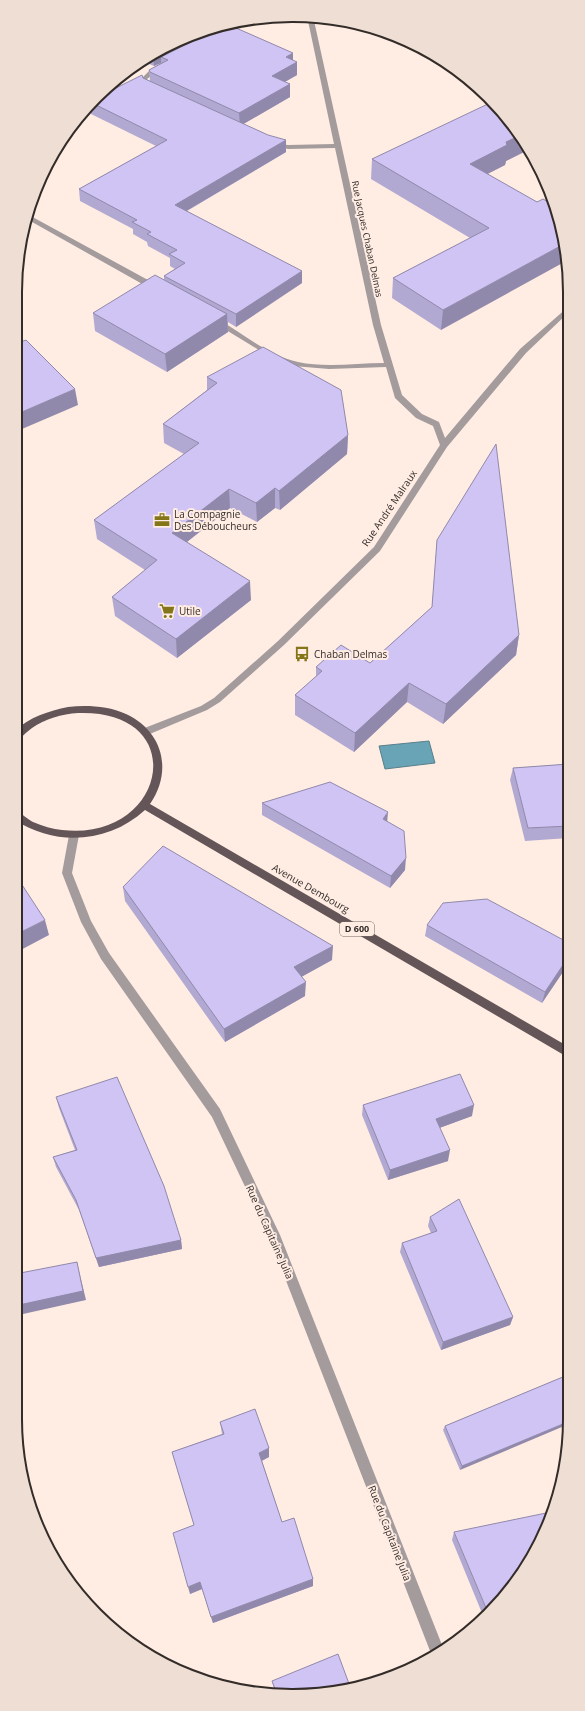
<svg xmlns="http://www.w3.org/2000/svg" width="585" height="1711" font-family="'Open Sans',sans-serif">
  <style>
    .water { fill: #69a3b6; stroke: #597f8c }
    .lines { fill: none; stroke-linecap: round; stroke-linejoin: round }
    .minor { fill: #a49b9d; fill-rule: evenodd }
    .tertiary { fill: #a49b9d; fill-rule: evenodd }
    .primary { fill: #645558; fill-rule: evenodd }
    .wall { fill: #b2a9d2 }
    .shaded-wall { fill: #9189ab }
    .building { fill: #cfc4f4; stroke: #9189ab }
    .labels { text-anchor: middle; stroke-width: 4; stroke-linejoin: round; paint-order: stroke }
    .far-street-label { font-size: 9px; fill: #332c29; stroke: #ffede3 }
    .shield { fill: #ffede3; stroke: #706661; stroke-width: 1 }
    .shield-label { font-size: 9px; font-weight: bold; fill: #332c29 }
    .street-label { font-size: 10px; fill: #332c29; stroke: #ffede3 }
    .poi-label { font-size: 10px; fill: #332c29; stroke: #ffede3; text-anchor: start }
    .rim { fill: none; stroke: #332c29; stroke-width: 2 }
  </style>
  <rect width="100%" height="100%" fill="#ffede3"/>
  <path class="water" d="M429,741l6,22 -50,6 -6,-23z"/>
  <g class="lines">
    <path class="minor" d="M307,16h6l68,309 21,70 20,19 17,8 6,16 75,-89 48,-42v6l-42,40 -79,94 -67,104 -96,94 -64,57 -13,8 -62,26 -5,-4 2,-3 59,-23 13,-8 64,-57 96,-94 66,-102 -7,-19 -17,-8 -21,-20 -9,-31 -57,2 -36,-3 -29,-13 -51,-31 1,-2h6c24,15 50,36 78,42 28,6 58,1 86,1l-11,-38 -38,-177 -47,1 -17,-4 3,-2 14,2 46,-1z
      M159,65l5,1 -17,13 3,7 4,2 -3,2 -6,-2 -4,-9 9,-9z
      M27,214l132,72 1,2 -7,2 -128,-72z"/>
    <path class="tertiary" d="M74,831l4,1 1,3 -7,38 19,48 18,32 111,156 60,126 164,415 -12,6 -163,-419 -57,-120 -111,-158 -20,-37 -19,-49 7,-38 1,-3z"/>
    <path class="primary" d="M68,707c19,-2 40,-1 58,7 37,17 47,57 24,90l419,243v11l-424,-248c-36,33 -89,37 -130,10v-9c7,2 12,8 18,11 9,4 20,7 29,8 105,12 131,-121 16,-117 -16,1 -33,6 -46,15 -6,4 -11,11 -17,13v-10c14,-14 34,-20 53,-24z"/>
  </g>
  <path class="wall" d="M154,52l139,8 4,15 -12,7 5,2v13l-47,27 43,28 -99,59 115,72 -66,44 -8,-5v10l-61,40 -72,-41 -2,-18 71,-34v-3l11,-7 -5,-3v-8l-22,-12 -1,-4 -14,-8v-5l-53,-28 -1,-12 77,-43 -65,-32 -1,-9 6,-7 47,-20 7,3 -1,-11 12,-7 -7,3 -12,-5z
    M501,109l27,41 -22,11 -1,4 -18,9 50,28 -96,128 -49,-32 1,-20 77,-40 -99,-59 1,-20z
    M207,377l141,58 -1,19 -67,56 -5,-2 -18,14 -27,-14 -43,34 64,58 -74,58 -62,-42 -3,-19 33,-27 -48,-31 -3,-19 90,-66 -20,-11 -1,-19 44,-34z
    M437,540l82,95 -3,20 -73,69 -36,-22 -53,50 -59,-37v-20l21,-18v-10l54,-4 62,-56z
    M569,764v74l-44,3 -15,-61 3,-12z
    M262,803l125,19 18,48 -15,18 -128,-73z
    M123,887l209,73 -31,17 4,19 -80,46 -100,-141z
    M427,925l142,18v20l-27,40 -117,-67z
    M56,1097l125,143 1,9 -83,18 -20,-57 -23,-43 -3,-10 22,-7 -16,-42z
    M363,1105l109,11 -33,12 9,33 -60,19 -26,-65z
    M430,1217l83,100 -3,8 -69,25 -41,-98 2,-9 29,-10 -3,-7z
    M570,1374l-110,96 -17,-40 2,-4z
    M220,1422l49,35 -7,4 20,61 31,64 -100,37 -11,-34 -12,5 4,-69 -22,-73 50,-18z
    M454,1532l35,83 -5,3 -32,-78z
    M272,1681l38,14 -34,-1 -3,-9z"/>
  <path class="shaded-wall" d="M226,25l-65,32v6l-7,3 -1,-12 50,-24z
    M293,53v11l4,-2v13l-25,14v-13l14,-19z
    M290,84v13l-50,29 -1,-13z
    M519,136l9,14 -22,11 -1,4 -37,19 2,-20 36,-22z
    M286,140v12l-110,65 -1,-12z
    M564,244l4,12v4l-127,70 2,-20z
    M21,250l2,13 -4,2z
    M302,271v12l-66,44v-13z
    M227,314l1,18 -61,40 -2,-18z
    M75,389l3,16 -63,27v-17z
    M348,435l-1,19 -67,56 -1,-19z
    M275,488v20l-18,14 -1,-19z
    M229,489l1,19 -56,44 -2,-19z
    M250,581l1,19 -74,58 -1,-19z
    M519,635l-3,20 -73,69 3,-20z
    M409,683l-2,19 -53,50 1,-19z
    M388,812l-1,12 -4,-5z
    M406,858l-1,12 -15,18 1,-12z
    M45,920l4,15 -34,18v-18z
    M333,946l-1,14 -38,21v-14z
    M569,956v7l-27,40 3,-11z
    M306,982l-1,14 -80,46 -1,-13z
    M474,1105l-2,11 -38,14 2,-11z
    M450,1150l-2,11 -60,19 2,-10z
    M181,1240l1,9 -83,18 -3,-9z
    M77,1262l2,9 7,29 -63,14 -4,-9z
    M513,1317l-3,8 -69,25 2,-8z
    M570,1421l-1,3 -109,46 2,-4z
    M269,1448v9l-10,5v-9z
    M313,1579v7l-100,37 -2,-6z
    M200,1582l2,7 -12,5 -2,-7z"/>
  <path class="building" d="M227,24l66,29 -7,4 11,5 -25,14 18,8 -51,29 -89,-41 -1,-2 19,-10 -7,-3z
    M193,35l-40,19h-1l2,-2z
    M142,75l1,3 125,57 18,5 -111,65 127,66 -66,43 -72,-38 21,-13 -16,-9 8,-4 -30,-16 4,-2 -19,-10 5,-2 -58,-31 88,-49 -75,-37 4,-5z
    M492,102l9,7 18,27 -13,6 1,3 -37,19 67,38 6,-3 9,5 12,40 -121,66 -50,-32 96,-50 -117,-69z
    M155,275l72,39 -62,40 -72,-41z
    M26,340l49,49 -60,26v-71z
    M263,347l78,43 7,45 -69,56 -4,-3 -19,15 -27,-14 -57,44 78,48 -74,58 -64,-42 45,-37 -63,-40 105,-77 -36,-19 54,-41 -10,-6z
    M496,444l23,191 -73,69 -37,-21 -54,50 -60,-38 27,-24 -6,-4 25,-22 29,18 62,-56 5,-67z
    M569,764v62l-41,2 -15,-60z
    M330,782l58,30 -5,7 21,12 2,27 -15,18 -129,-73z
    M163,846l170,100 -39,21 12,15 -82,47 -101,-142z
    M15,874l30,46 -30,15z
    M487,899l82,44v13l-24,36 -118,-67 16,-22z
    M460,1074l14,31 -38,14 14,31 -60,20 -27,-65z
    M117,1077l47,109 17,54 -85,18 -20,-58 -23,-43 24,-7 -21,-53z
    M459,1199l54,118 -70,25 -41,-99 35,-12 -7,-14z
    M77,1262l6,29 -64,14 -4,-19v-12z
    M570,1374v47l-108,45 -17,-40z
    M255,1409l14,39 -10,5 23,69 12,-4 19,61 -102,38 -11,-35 -12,5 -15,-54 21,-8 -22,-73 52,-18 -4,-12z
    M551,1512l-28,61 -34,42 -35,-83z
    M338,1654l13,35 -41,6 -33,-1 -5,-13z"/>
  <defs>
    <symbol id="office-bare" viewBox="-9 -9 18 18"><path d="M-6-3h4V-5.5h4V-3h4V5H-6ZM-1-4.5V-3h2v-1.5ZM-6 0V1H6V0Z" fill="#837518" stroke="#ffede3" stroke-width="2.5" paint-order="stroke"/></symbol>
    <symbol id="supermarket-bare" viewBox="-9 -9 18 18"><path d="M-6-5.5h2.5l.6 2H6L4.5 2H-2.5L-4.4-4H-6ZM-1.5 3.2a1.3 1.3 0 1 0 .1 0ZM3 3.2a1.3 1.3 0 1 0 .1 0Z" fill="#837518" stroke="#ffede3" stroke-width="2.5" paint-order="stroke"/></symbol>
    <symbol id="bus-bare" viewBox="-9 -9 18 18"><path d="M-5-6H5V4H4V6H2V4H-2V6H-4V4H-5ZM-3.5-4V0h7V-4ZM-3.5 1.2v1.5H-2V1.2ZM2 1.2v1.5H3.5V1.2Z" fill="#837518" stroke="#ffede3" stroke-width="2.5" paint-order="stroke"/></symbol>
  </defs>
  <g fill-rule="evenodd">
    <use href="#office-bare" x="151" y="509" width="22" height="22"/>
    <use href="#supermarket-bare" x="156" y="600" width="22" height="22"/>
    <use href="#bus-bare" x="291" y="643" width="22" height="22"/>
  </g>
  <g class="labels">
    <g class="far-street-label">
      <text transform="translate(367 239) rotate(78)" y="3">Rue Jacques Chaban Delmas</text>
    </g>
    <rect class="shield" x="340" y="922" width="34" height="14" rx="3"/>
    <g class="shield-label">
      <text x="357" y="932">D 600</text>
    </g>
    <g class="street-label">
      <text transform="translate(389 508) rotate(-56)" y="4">Rue André Malraux</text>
      <text transform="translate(311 888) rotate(30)" y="4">Avenue Dembourg</text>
      <text transform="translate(270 1232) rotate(66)" y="4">Rue du Capitaine Julia</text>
      <text transform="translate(390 1533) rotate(69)" y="4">Rue du Capitaine Julia</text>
    </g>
    <g class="poi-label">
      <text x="174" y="518">La Compagnie<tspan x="174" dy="12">Des Déboucheurs</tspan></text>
      <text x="179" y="615">Utile</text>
      <text x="314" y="658">Chaban Delmas</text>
    </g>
  </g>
  <path d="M0 0H585V1711H0ZM292 22H293A270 270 0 0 1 563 292V1419A270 270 0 0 1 293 1689H292A270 270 0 0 1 22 1419V292A270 270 0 0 1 292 22Z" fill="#efded4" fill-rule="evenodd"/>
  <path class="rim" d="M292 22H293A270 270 0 0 1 563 292V1419A270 270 0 0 1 293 1689H292A270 270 0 0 1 22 1419V292A270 270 0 0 1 292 22Z"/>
</svg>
